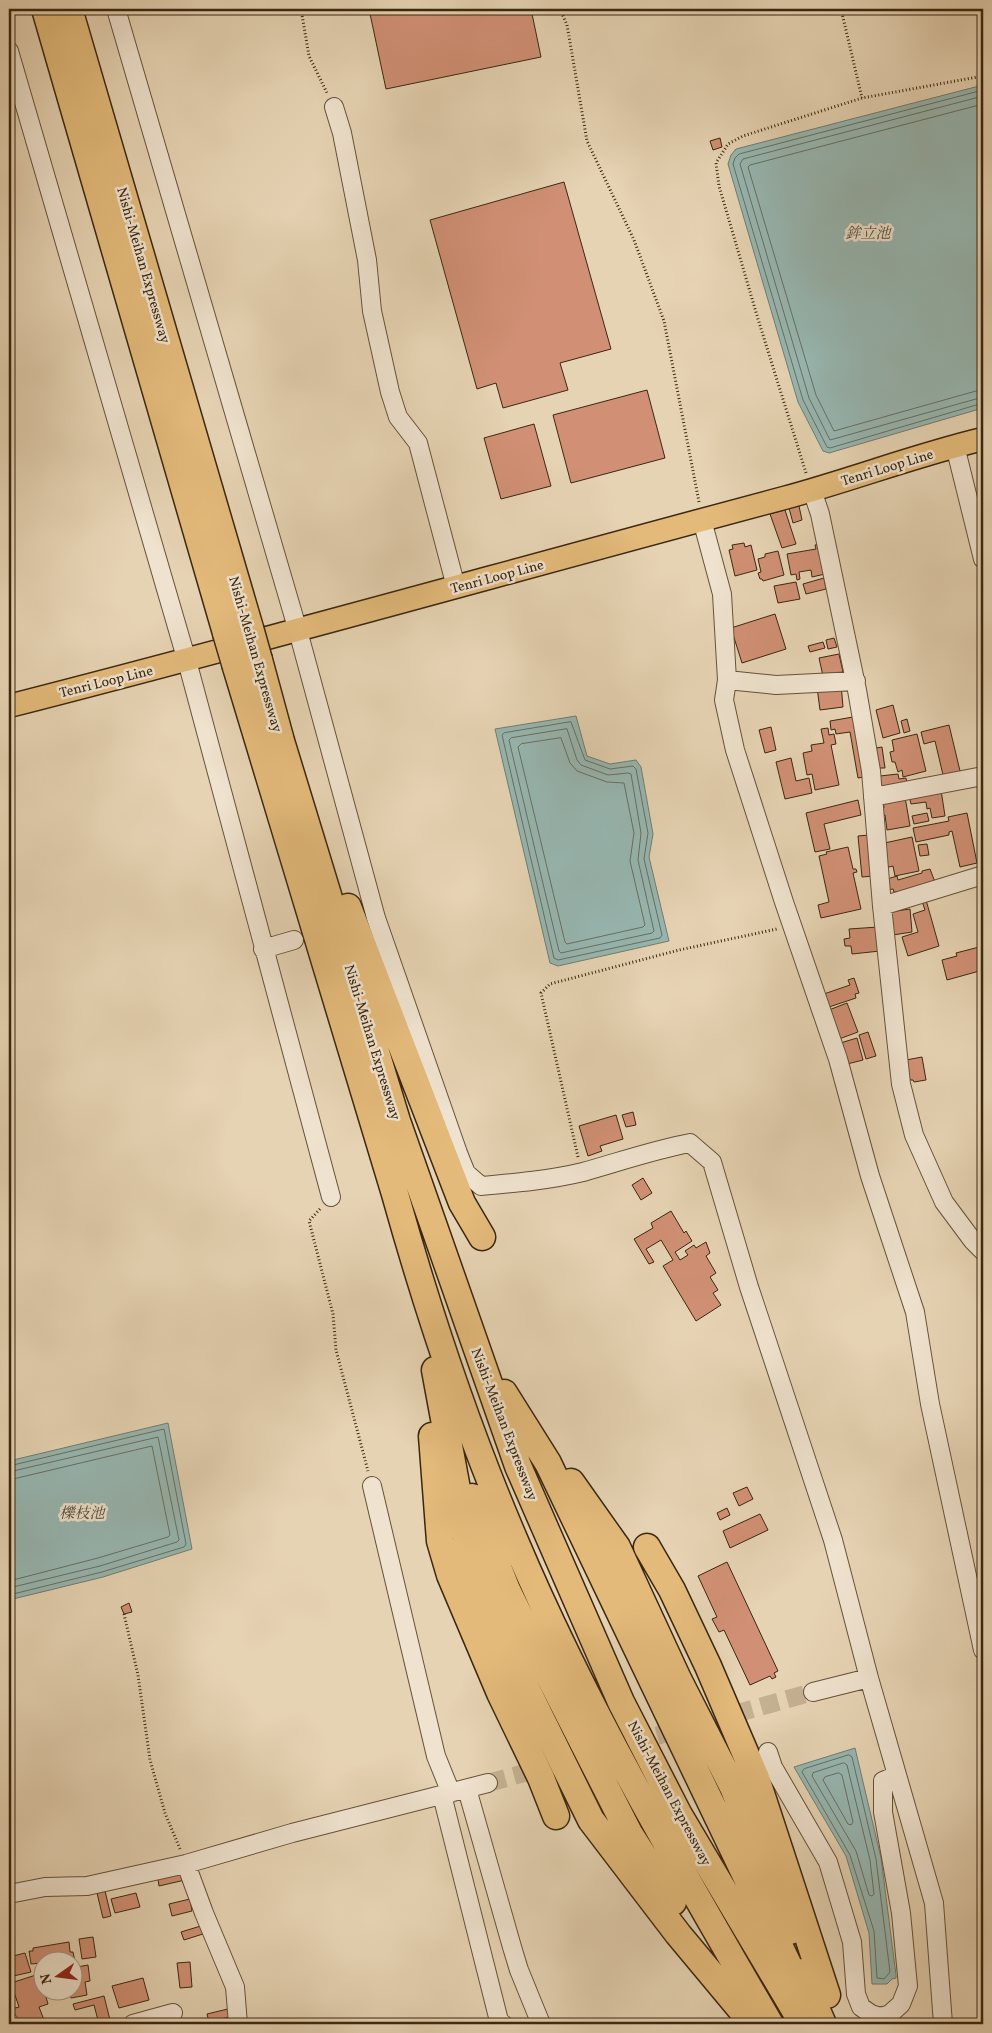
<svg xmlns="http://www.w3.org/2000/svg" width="992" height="2033" font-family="Vollkorn,'Noto Serif JP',serif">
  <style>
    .water { fill: #97b7b2; stroke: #727d71 }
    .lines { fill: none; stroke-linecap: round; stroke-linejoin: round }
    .shore { stroke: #686f60; stroke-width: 1 }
    .building { fill: #d19075; stroke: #3a270f }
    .minor-tunnel { stroke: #c4b192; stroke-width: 18; stroke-dasharray: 18 9; stroke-linecap: butt }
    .minor-casing { stroke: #655238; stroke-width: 20 }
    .major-casing { stroke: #3a270f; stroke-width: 25 }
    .highway-casing { stroke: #3a270f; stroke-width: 29 }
    .path { stroke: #3a270f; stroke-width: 3; stroke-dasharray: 1 2.5; stroke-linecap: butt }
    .minor { stroke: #efe2ce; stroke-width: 18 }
    .major { stroke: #e3ba7a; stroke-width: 22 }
    .highway { stroke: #e3ba7a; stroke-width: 26 }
    .highway-bridge-casing { stroke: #3a270f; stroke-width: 29; stroke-linecap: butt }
    .highway-bridge { stroke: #e3ba7a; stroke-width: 26 }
    .labels { text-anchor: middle; stroke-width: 5; stroke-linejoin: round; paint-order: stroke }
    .street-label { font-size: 14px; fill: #3a270f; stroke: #efe2ce }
    .water-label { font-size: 15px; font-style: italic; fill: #514b38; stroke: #efe2ce }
  </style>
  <rect width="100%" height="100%" fill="#e6d3b3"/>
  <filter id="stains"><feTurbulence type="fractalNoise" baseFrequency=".004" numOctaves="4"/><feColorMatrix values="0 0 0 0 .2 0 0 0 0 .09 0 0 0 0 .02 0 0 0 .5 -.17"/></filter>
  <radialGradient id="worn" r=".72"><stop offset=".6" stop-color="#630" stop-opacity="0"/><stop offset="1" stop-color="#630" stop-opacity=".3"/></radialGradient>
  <path class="water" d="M983,85v323l-154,45 -6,-2 -25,-49 -70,-238 3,-9 5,-6z
    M576,716l11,40 23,8 26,-4 5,7 12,67 -4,23 20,84 -111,25 -8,-3 -55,-234z
    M168,1423l24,126 -89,28 -94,23v-139z
    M855,1748l26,110 15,117v3l-4,1 -5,5h-15l-3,-51 -23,-77 -52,-89z"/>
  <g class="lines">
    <path class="shore" d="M983,90l-244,64 -4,4 -2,6 70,236 24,47 3,1 153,-45
      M983,96l-240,63 -3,5 69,234 21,42 153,-43
      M983,104l-233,61 -2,2 68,228 18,36 149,-42
      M571,722l14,38 25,9 23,-3 3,3 12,64 -4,26 18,76 -2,3 -102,22 -4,-2 -52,-223 2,-2z
      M567,729l10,31 4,5 27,10 20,-2 3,1 10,59 -3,27 16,71 -2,2 -91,20 -2,-2 -50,-211 2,-2z
      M561,738l9,25 7,8 30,11 17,1 10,50 -4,28 15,64 -2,2 -76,17 -2,-2 -47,-195 3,-3z
      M9,1466l155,-37 22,115 -2,3 -82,25 -93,23
      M9,1472l149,-35 21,103 -2,2 -77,24 -91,22
      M9,1480l143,-34 18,89 -2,2 -70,21 -89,23
      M849,1755l3,2 24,102 14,113 -6,7 -7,-1 -3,-47 -24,-76 -48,-83 2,-3z
      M844,1763l3,2 23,95 4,34 -2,2 -3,-1 -13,-44 -44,-75 1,-3z
      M839,1773l3,2 11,47 -2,3 -3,-1 -25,-44 2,-3z"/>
  </g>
  <path class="building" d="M369,9h162l10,48 -155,32z
    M720,138l2,9 -9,3 -3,-9z
    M564,182l47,167 -51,14 8,27 -65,18 -7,-25 -19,6 -47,-169z
    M647,390l18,68 -94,25 -18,-68z
    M534,424l17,62 -50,13 -17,-61z
    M799,506l3,14 -9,3 -4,-15z
    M785,510l11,34 -14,4 -12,-34z
    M744,543l1,4 6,-2 6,25 -22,6 -6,-26 4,-1 -1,-4z
    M821,544l4,30 -13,3 -1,-7 -12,2 1,7 -3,1 -1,-6 -5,1 -4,-21 29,-5 -1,-4z
    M778,551l6,24 -21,6 -1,-2h-2l-2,-6 3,-1 -3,-13 7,-2v-3z
    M824,578l2,11 -20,5 -3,-10z
    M796,582l4,17 -22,4 -4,-17z
    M775,614l11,35 -44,14 -11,-35z
    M834,638l3,9 -9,2 -2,-9z
    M823,642l2,6 -15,4 -2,-6z
    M839,654l4,18 -20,4 -4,-18z
    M841,684l2,23 -23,3 -3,-23z
    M893,705l7,28 -17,5 -7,-28z
    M859,716l10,60 -11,2 -8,-46 -14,2 -1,-5 -4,1 -1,-9z
    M907,719l3,12 -6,2 -3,-12z
    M949,725l12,50 -17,4 -9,-38 -11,3 -3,-12z
    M771,727l5,23 -11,3 -6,-23z
    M828,728l1,7 5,-1 2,10 -5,1 8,40 -24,5 -3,-16 -5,1 -4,-22 9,-2 -1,-6 13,-2 -3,-14z
    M917,734l9,37 -23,6 -1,-7 -4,2 -3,-10h-3l-2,-10 4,-1 -2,-11z
    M882,747l3,21h-7l-2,-20z
    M791,758l5,23 13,-3 3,15 -27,6 -9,-37z
    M898,774l1,5 7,-1 1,6 -26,4 -1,-12z
    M941,790l4,26 -13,2 -2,-10 -3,1 -1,-7 -15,2 -2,-8z
    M905,797l5,29 -23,4 -2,-15h-2l-2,-7h3l-1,-8z
    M858,800l3,15 -37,9 6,25 -15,3 -9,-39z
    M927,813l2,8 -15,3 -2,-8z
    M967,813l10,50 -17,4 -8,-36 -3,1v3l-33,7 -3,-14 36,-7 -1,-4z
    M869,835l4,41 -11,1 -4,-41z
    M912,837l7,34 -24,5 -2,-10 -8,2 -5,-24z
    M927,844l2,11 -9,1 -2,-11z
    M848,847l5,22h3l1,3 -4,1 8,36 -40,9 -3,-13 11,-3 -10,-46 8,-2 -1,-2z
    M930,869l5,13 -34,10h-7l-1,-3 -6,1 -3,-10 13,-4 1,4 24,-7v-2z
    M926,900l13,46 -31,10 -6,-19 16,-5 -5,-18 12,-4 -3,-9z
    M910,909l2,23 -19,3 -3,-23z
    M878,927l2,24 -28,3 -1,-8h-6l-1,-7 6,-1 -1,-9z
    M983,946v24l-36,10 -5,-20 15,-4 -1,-3z
    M854,978l5,15 -4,1 1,4 -30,10 -5,-13 29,-10 -2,-5z
    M847,1003l11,29 -19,7 -10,-29z
    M868,1032l8,24 -10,3 -7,-24z
    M857,1038l6,22 -20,5 -6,-21z
    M922,1057l4,23 -12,2 -1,-2h-3l-4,-20z
    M633,1112l3,13 -10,2 -4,-12z
    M616,1115l7,24 -23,7 2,5 -14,5 -9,-30z
    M643,1178l9,15 -11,7 -9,-15z
    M671,1211l13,22 2,-2 6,10 -17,11 5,8 8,-5 -3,-4 9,-6 2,3 10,-6 4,11 -4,3 10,17 -6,4 8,13 -5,3 8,12 -25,16 -33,-55 10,-6 -12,-20 -15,9 8,13 -5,2 -15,-25 19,-11 -2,-5z
    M747,1487l6,12 -14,7 -6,-13z
    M727,1508l3,7 -10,5 -3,-7z
    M760,1514l8,16 -38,18 -7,-17z
    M727,1562l51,109 -4,2 2,4 -4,2 -2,-3 -20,9 -26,-55 -5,2 -7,-13 5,-2 -19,-41z
    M129,1603l3,9 -8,2 -3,-7z
    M184,1872l1,8 -26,6 -1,-7z
    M105,1891l6,25 -8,2 -6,-25z
    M136,1893l4,14 -25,6 -4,-14z
    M190,1899l2,12 -20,5 -3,-12z
    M204,1925l2,8 -22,7 -3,-8z
    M93,1937l3,20 -14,2 -3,-20z
    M69,1942l1,10h3l2,10 -33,-2v3l-11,1 -2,-13h4v-3z
    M25,1953l6,19 -22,5v-20z
    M190,1962l2,25 -12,1 -3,-25z
    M88,1965l2,16 -5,1 2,13 -16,3 -2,-8h3v-22z
    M39,1974l3,16h2l4,14 -9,3 5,13 -7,3 1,1h-22l-5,-15 8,-2 -8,-24z
    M143,1978l6,22 -30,8 -7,-22z
    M104,1996l7,28h-12l-5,-19 -19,5 -2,-6z
    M232,2008l2,8 -25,6 -2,-8z"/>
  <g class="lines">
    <path class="minor-tunnel" d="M631,1743l182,-51
      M488,1783l58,-16"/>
    <defs>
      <path id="minor" d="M116,9l182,622 78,287 82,235 8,20 15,13c34,-3 69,-6 102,-14 36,-10 70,-22 107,-29l22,19 37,125 84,253 36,138 65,225 9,121
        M9,51l178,610 144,536
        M334,107l8,26 25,127 5,51 18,81 8,25 20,26 38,144
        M955,446l28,113
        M812,490l8,24 37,176 14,81 11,135 19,178 13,51 30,67 29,39 10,10
        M702,520l20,74 5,86 -3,20 11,50 49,152 54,157 32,117 45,136 15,92 53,246
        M727,680l49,5 80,-4
        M873,797l110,-21
        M882,906l101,-31
        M263,949l31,-9
        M372,1486l64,270 15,37
        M813,1692l56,-14
        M768,1752l5,15 55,95 24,80 4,52 5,13 10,7 10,3 9,-3 11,-10 7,-18 -7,-73 -18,-101v-31l14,-6
        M467,1789l45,158 7,23 22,54
        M442,1795l57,226 4,3
        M186,1864l18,49 31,74 3,37
        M9,1894l36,-7 42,-1 99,-22 106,-31 196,-50
        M9,2022l1,2
        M133,2024l40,-11"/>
      <path id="major" d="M9,706c259,-66 516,-139 775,-208 67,-18 132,-43 199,-59"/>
      <path id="highway" d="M45,9l181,624
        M69,9l181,619
        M259,660l22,81 116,380 121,345 103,236 58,113 124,209
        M236,667l159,527c33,118 72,235 120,347 71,168 164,326 255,483
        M348,907l114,296 20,34
        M435,1370l35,189 53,123 68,138 87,114 75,90
        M504,1393l44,70 253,528
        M432,1436l8,105 10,34 50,118 41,85 15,38
        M571,1482l46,65 61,132 55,108 57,144
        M472,1497l5,17 30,76 39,80 83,163 44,69
        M647,1547l25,43 36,76 48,112 71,217
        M800,1972l23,52"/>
    </defs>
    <use href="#minor" class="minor-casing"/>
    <use href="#major" class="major-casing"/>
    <use href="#highway" class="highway-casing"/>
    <path class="path" d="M301,9l8,47 18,37
      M560,9l7,16 20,116 47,99 30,81 35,181
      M841,9l21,89
      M806,473l-48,-154 -39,-133 -3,-23 12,-19 15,-8 119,-38 121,-22
      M578,1157l-37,-164 9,-9 129,-34 98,-21
      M320,1209l-11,12 24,93 3,36 32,121
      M124,1614l14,61 12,85 15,53 15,36"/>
    <use href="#minor" class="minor"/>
    <use href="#major" class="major"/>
    <use href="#highway" class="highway"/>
    <defs>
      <path id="highway-bridge" d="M250,628l9,32
        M226,633l10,34"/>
    </defs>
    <use href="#highway-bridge" class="highway-bridge-casing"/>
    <use href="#highway-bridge" class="highway-bridge"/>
  </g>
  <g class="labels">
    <g class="street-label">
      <text transform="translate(144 265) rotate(74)" y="5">Nishi-Meihan Expressway</text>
      <text transform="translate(887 467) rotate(-17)" y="5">Tenri Loop Line</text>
      <text transform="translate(497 576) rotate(-15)" y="5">Tenri Loop Line</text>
      <text transform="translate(256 654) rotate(74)" y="5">Nishi-Meihan Expressway</text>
      <text transform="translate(106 681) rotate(-14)" y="5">Tenri Loop Line</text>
      <text transform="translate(373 1042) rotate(73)" y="5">Nishi-Meihan Expressway</text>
      <text transform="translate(505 1424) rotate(69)" y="5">Nishi-Meihan Expressway</text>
      <text transform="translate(670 1793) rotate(62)" y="5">Nishi-Meihan Expressway</text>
    </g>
    <g class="water-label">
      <text x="868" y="238">鉾立池</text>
      <text x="82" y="1518">櫟枝池</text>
    </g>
  </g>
  <rect width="992" height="2033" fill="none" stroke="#e6d3b3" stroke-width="30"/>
  <rect x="10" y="10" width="972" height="2013" fill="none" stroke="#3a270f" stroke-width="2.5"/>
  <rect x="15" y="15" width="962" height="2003" fill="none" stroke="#3a270f"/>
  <g transform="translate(58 1976) rotate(256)"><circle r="24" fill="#efe2ce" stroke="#a79782"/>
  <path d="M0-4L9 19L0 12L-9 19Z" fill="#8f2418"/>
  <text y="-8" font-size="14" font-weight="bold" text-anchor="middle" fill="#3a270f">N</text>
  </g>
  <rect width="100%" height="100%" filter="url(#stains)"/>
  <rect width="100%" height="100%" fill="url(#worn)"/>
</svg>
